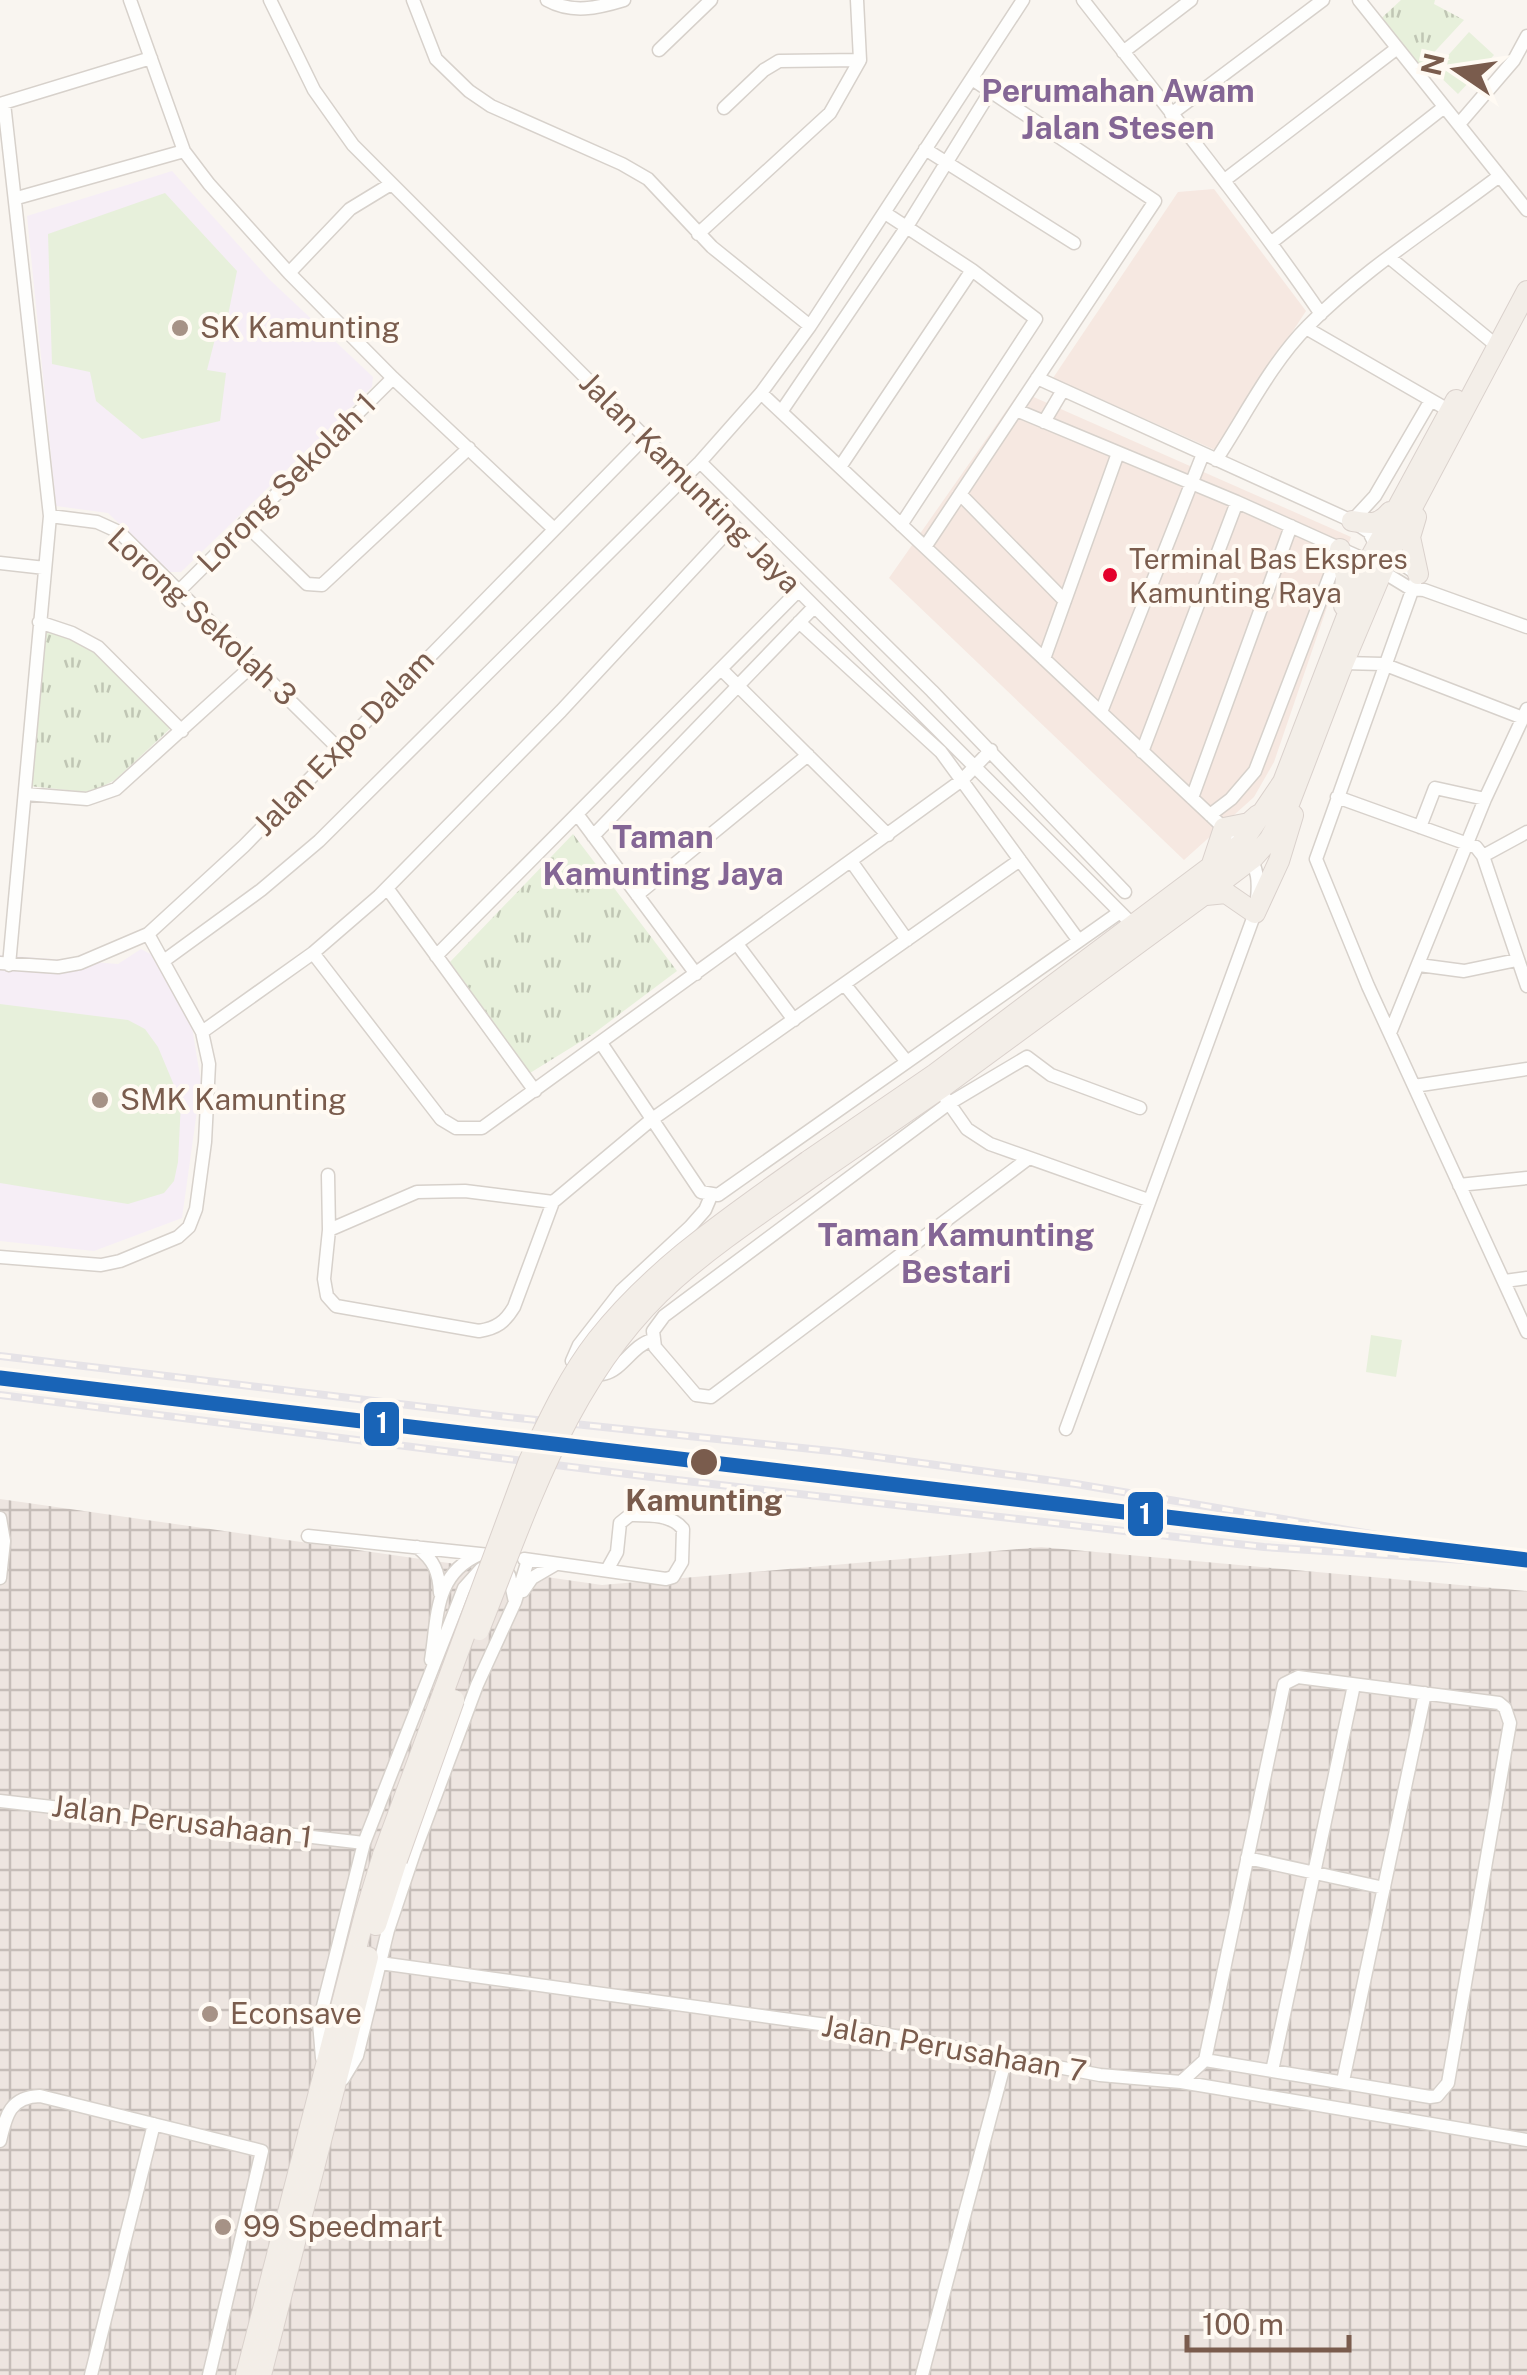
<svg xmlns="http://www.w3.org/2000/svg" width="1527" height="2375" font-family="'Public Sans',sans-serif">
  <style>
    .commercial { fill: #f6e8e1 }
    .industrial { fill: url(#industrial-grid) }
    .education { fill: #f6eef6 }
    .grass { fill: url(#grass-tufts) }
    .park { fill: #e7f0db }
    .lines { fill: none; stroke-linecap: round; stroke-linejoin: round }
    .street-casing { stroke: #d7d1cb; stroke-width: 15 }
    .primary-casing { stroke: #dad1cc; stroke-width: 22 }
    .street { stroke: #fefefd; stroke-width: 12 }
    .primary { stroke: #f3eee8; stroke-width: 20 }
    .rail-casing { stroke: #e6e3e7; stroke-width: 8 }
    .rail { stroke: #fffaf3; stroke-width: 4; stroke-dasharray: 11; stroke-linecap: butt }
    .primary-bridge-casing { stroke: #dad1cc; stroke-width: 22; stroke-linecap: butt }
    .primary-bridge { stroke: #f3eee8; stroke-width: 20 }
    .rail-1-casing { stroke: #fffaf3; stroke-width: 22 }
    .rail-1 { stroke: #1964b7; stroke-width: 15 }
    .poi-dot { fill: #a69286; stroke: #fffaf3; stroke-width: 4 }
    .bus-dot { fill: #e4002b; stroke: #fffaf3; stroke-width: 4 }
    .stop-dot { fill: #7a5c4d; stroke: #fffaf3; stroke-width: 4 }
    .labels { text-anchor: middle; stroke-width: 8; stroke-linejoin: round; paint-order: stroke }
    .bus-label { font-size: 28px; fill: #7a5c4d; stroke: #fffaf3; text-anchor: start }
    .poi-label { font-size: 30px; fill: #7a5c4d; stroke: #fffaf3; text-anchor: start }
    .street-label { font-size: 30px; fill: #7a5c4d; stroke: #fffaf3 }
    .stop-label { font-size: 30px; font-weight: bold; fill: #7a5c4d; stroke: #fffaf3 }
    .neighbourhood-label { font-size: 32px; font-weight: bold; fill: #846695; stroke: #fffaf3 }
    .line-badge { stroke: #fffaf3; stroke-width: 4 }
    .badge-label { font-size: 28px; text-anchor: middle; font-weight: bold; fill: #fff }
  </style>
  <defs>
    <pattern id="industrial-grid" width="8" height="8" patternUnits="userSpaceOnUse" patternTransform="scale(2.5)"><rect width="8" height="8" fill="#ede5e0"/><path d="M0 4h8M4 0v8" fill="none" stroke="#c5bdb8"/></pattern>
    <pattern id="grass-tufts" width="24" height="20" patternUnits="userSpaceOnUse" patternTransform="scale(2.5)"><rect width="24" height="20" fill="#e7f0db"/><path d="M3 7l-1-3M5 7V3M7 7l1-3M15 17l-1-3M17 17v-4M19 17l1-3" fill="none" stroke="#c0c6b4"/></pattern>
  </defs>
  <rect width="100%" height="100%" fill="#f9f5f0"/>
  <path class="commercial" d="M1214,189l92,122 -91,139 -162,-72 125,-186z
    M1020,391l331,146 -77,225 -20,35 -70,63 -295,-282z"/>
  <path class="industrial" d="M0,1499l602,86 439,-38 486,44v784h-1527z"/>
  <path class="education" d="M172,171l97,108 104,98 -1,10 -191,185h-11l-62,-59 -52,-7 -29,-290z
    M141,949l13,7 38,71 9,55 -19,136 -88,33 -94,-10v-286l118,9z"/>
  <path class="grass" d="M1401,0h34l-1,4 30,16 -51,55 -39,-50z
    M45,631c52,10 91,59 130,93l-60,56 -14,7 -14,5 -58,-6z
    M573,834l104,137 -84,63 -63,39 -80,-111z"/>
  <path class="park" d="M1469,32l25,23 -36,39 -24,-23z
    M165,193l72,78 -13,64h-8l-9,35 19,3 -6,48 -78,18 -46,-38 -6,-29 -38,-8 -4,-130z
    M0,1004l128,16 17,9 13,18 23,55 -3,60 -4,19 -10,12 -36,11 -128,-21z
    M1371,1335l31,5 -6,37 -30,-5z"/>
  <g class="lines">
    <defs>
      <path id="street" d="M130,0l54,151 25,33 80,89 104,105 161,151
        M270,0l44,90 39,55 784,784
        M413,0l23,59 33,32 22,15 131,58 26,15 64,68 98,79
        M547,0c25,14 51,8 77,0
        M1083,0c81,104 164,206 238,314
        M1359,0l168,210
        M659,50l52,-50
        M1123,52l68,-52
        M4,103l46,413 -41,449
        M0,104l151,-46
        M724,108l40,-38 15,-9 81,-1
        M1171,114l152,-114
        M1459,124l55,-64 13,-24
        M925,149l149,94
        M1226,179l170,-130
        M17,198l167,-47
        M885,213l87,57 64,49 -135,206
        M698,234l132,-121 30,-53 -3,-60
        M1272,242l171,-134
        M1390,258l107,88
        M289,273l61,-64 41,-25
        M1306,328l144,83
        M1037,378l315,143 17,11 7,14 41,28
        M761,393l480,451c19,23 19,40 14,69l-189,516
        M1016,410l221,92 120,54 54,33 13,1 103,37
        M781,412l125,-184 84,-136
        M1044,422l19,-32
        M1216,460c29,-44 55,-97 92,-134 56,-57 127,-101 190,-149
        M700,462l232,229 193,201
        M840,467l132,-197
        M960,494l105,107
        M50,516l47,6 22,10 220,217
        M1352,521l23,-25 56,-96
        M244,523l63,61 15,1 147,-137
        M925,547l230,-346 -183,-122
        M0,563l45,5
        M1418,574l-102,285 52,127 159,346
        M181,589l212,-211
        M39,622l33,11 26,14 84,84
        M799,622l142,130 138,189
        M1044,659l74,-206
        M1343,663l40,1 140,54
        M721,669l167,166
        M1101,712l102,-258
        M1142,752l95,-250
        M25,794l62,5 29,-10 138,-125
        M1337,797l139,50 7,9 44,130
        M1192,798l99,-272
        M577,814l119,160
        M1210,815l21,-16 24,-28 84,-219
        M1420,827l15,-39 50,11
        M593,836l221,-229
        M1483,856l44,-24
        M851,861l56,79
        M387,888l148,203
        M637,895l171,-140
        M737,944l57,76
        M313,953l128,166 15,9h26l480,-348 29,-30
        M436,956l362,-365
        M165,960l96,-70 58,-49 381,-379 61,-69 49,-67 213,-326
        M0,963l58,4 22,-4 68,-29 96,-88 401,-409
        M1419,965l45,6 53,-11
        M845,985l62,77
        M202,1032l111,-79 66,-57 182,-185 172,-185
        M1390,1033l95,-234 42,-90
        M601,1043l100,149 17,3 402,-283
        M1414,1086l113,-17
        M946,1099l21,30 23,15 158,56
        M1029,1158l-318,239 -15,-2 -41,-48 -2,-16 11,-15 284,-212 79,-47 24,18 89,33
        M328,1175l1,55 -5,49 3,17 9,10 143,25c18,-3 26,-9 35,-24l39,-105
        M1459,1185l68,-7
        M329,1230l88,-38 48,-1 88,11 98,-82 369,-260
        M0,1257l101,8 19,-4 58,-24 11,-10 7,-18 9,-67 4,-78 -7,-32 -54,-98
        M1505,1281l22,-3
        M652,1340c-29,8 -37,57 -80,21l7,-16 42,-54 69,-64 15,-17 6,-14
        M0,1518l4,23 -4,37
        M308,1536l191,20
        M417,1547c17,13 22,25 23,46
        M524,1559l142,20 7,-2 9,-15 1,-33c-12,-15 -35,-14 -53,-14l-10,8 -3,29 -10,18
        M523,1591l9,-13 24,-14
        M431,1660c7,-44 3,-86 49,-106
        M0,1801l364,42
        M1247,1858l137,30
        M380,1963l483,67 237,45 81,7 346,58
        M322,2058l-3,-36 45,-179 100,-255 17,-19h12l16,6 6,27
        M1272,2071l82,-386
        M343,2079l14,-23 31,-126 26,-77 63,-168 38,-83 13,-42
        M1343,2081l82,-388
        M1181,2082l24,-22 79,-376 14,-7 201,26 6,5 5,15 -62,360 -11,13 -7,1 -225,-37
        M0,2141c6,-26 10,-44 40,-45l222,55 -53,224
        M91,2375l63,-251
        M922,2375l84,-317"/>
      <path id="primary" d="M1416,517l-6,20 8,37
        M1352,521c17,3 26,5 38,-9
        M1340,549l6,27 -2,30
        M1212,864l12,-36 25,-5 9,-8
        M1206,895l20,-2 29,20 24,-52 14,-46
        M808,1161l127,-87 306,-230 42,-62 84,-218 89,-164
        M816,1174l128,-88 260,-191 49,-37 16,-18 20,-36 51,-133 57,-135 130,-245
        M376,1925l21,-65
        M246,2375l119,-461 18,-59
        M261,2375l107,-418"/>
    </defs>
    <use href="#street" class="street-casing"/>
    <use href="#primary" class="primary-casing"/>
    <use href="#street" class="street"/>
    <use href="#primary" class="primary"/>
    <defs>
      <path id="rail" d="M0,1356l508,61 332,35 236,32 301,51
        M0,1395l651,82 613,70 263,17"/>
    </defs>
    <use href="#rail" class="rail-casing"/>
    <use href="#rail" class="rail"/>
    <defs>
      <path id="primary-bridge" d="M479,1630c50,-125 91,-259 196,-351 43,-38 94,-71 141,-105
        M383,1855l146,-394c20,-42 40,-85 68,-121 58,-74 136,-125 211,-179
        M397,1860l57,-160"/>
    </defs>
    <use href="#primary-bridge" class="primary-bridge-casing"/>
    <use href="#primary-bridge" class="primary-bridge"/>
    <defs>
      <path id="rail-1" d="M0,1378l1527,182"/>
    </defs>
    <use href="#rail-1" class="rail-1-casing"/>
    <use href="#rail-1" class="rail-1"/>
  </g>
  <g class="poi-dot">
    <circle cx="180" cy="328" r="10"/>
    <circle cx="100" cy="1100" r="10"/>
    <circle cx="210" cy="2014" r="10"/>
    <circle cx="223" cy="2227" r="10"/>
  </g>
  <circle class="bus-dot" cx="1110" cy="575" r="9"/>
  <circle class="stop-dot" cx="704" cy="1462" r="15"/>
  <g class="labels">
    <g class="bus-label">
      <text x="1129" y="569">Terminal Bas Ekspres<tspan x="1129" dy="34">Kamunting Raya</tspan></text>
    </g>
    <g class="poi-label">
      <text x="200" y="338">SK Kamunting</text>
      <text x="120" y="1110">SMK Kamunting</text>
      <text x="230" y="2024">Econsave</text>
      <text x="243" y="2237">99 Speedmart</text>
    </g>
    <g class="street-label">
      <text transform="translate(287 483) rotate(-45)" y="10">Lorong Sekolah 1</text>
      <text transform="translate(690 483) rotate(45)" y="10">Jalan Kamunting Jaya</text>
      <text transform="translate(202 617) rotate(43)" y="10">Lorong Sekolah 3</text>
      <text transform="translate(344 743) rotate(-46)" y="10">Jalan Expo Dalam</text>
      <text transform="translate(182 1822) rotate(7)" y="10">Jalan Perusahaan 1</text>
      <text transform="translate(954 2049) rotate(10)" y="10">Jalan Perusahaan 7</text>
    </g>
    <g class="stop-label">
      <text x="704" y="1511">Kamunting</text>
    </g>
    <g class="neighbourhood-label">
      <text x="1118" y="102">Perumahan Awam<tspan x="1118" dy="37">Jalan Stesen</tspan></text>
      <text x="663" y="848">Taman<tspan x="663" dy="37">Kamunting Jaya</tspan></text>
      <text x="956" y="1246">Taman Kamunting<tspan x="956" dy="37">Bestari</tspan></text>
    </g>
  </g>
  <g class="line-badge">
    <rect x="362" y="1400" width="39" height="48" rx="10" fill="#1964b7"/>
    <rect x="1126" y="1490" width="39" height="48" rx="10" fill="#1964b7"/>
  </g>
  <g class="badge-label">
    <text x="382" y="1433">1</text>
    <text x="1145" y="1524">1</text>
  </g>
  <g transform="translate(1457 70) rotate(283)" stroke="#fffaf3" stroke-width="8" paint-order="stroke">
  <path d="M0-8L18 38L0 25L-18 38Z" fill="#7a5c4d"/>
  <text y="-15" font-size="28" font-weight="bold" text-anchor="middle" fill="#7a5c4d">N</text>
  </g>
  <path d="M1187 2335v15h162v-15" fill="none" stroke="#7a5c4d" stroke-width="5"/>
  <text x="1202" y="2335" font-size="30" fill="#7a5c4d" stroke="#fffaf3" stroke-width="8" paint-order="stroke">100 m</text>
</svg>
